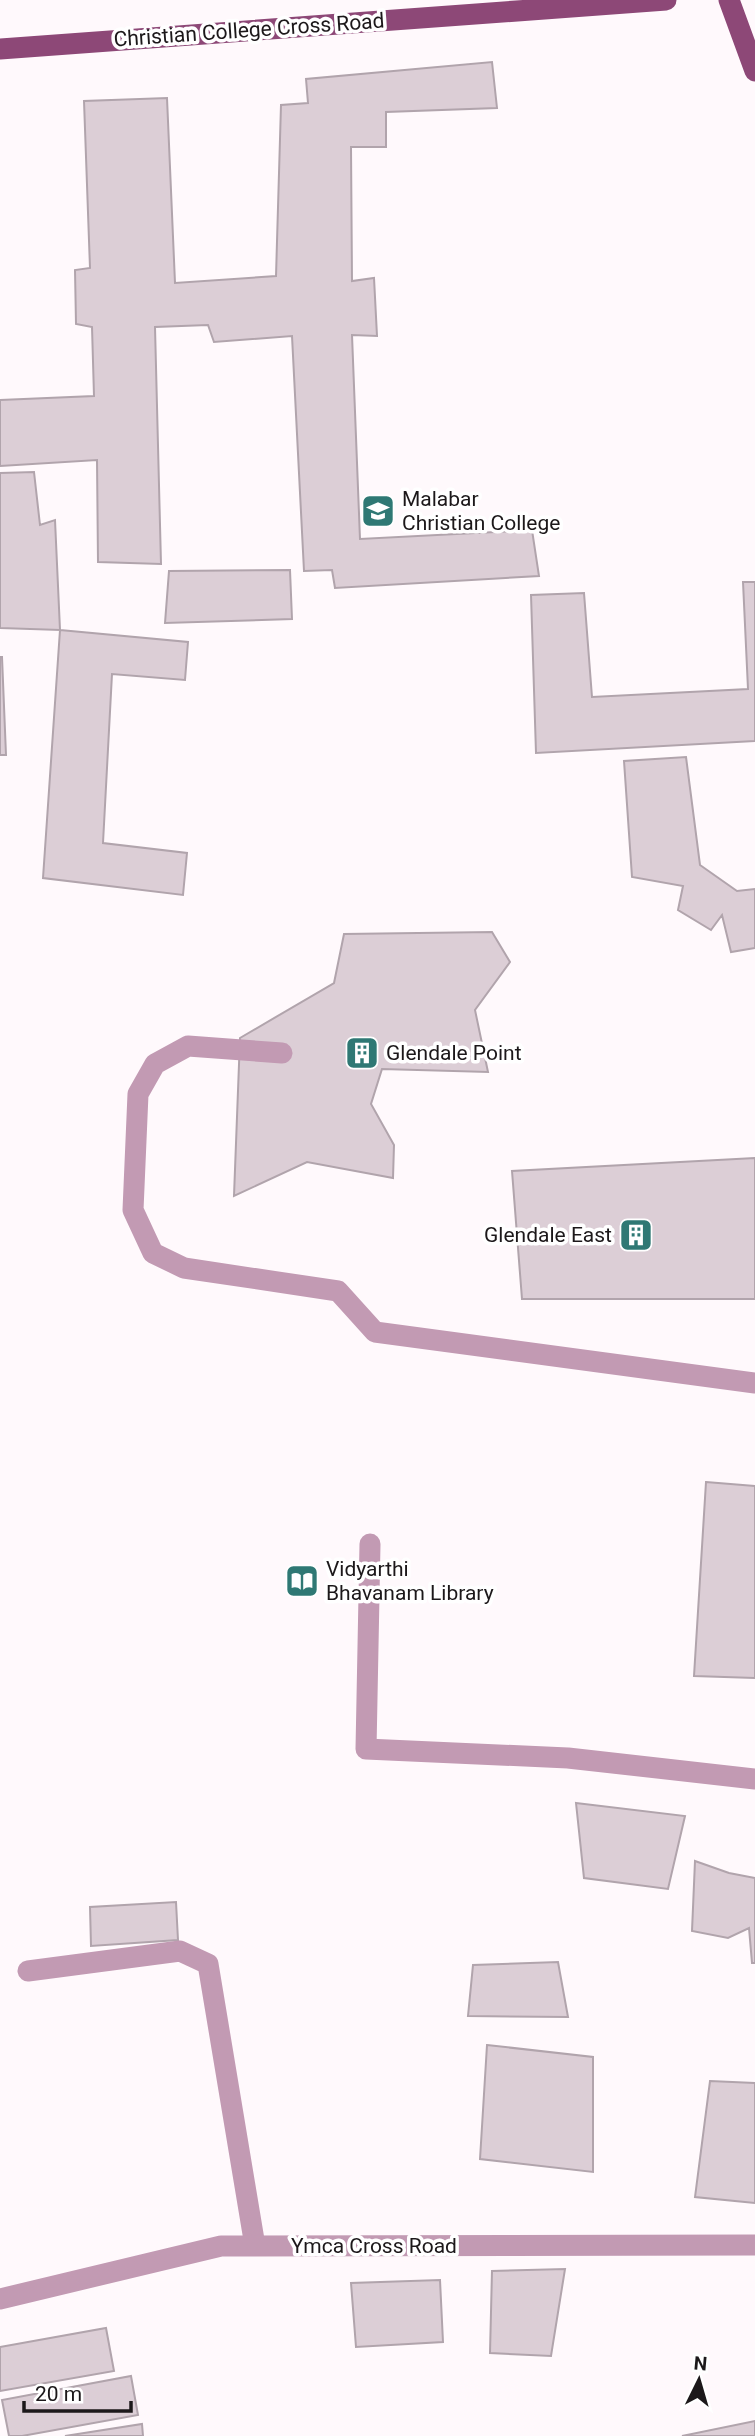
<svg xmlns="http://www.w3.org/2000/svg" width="755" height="2436" font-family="Roboto,sans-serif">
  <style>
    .building { fill: #dcced6; stroke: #b1a4ac; stroke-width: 2 }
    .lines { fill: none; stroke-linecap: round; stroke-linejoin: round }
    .minor { stroke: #c29ab3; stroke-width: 21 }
    .major { stroke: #8d4877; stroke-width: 21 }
    .labels { text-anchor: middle; stroke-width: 7; stroke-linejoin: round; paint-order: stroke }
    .street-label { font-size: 21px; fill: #1c181a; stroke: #fff }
    .poi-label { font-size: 21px; fill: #1c181a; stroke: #fff; text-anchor: start }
  </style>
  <rect width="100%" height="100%" fill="#fff9fc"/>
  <path class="building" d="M492,62l5,46 -111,4v35h-35l1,134 22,-3 3,58 -25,-1 8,204 172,-9 7,46 -204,12 -3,-18 -28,1 -12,-235 -78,6 -6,-17 -53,2 6,237 -63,-2 -1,-102 -97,6v-66l94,-4 -2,-69 -16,-3 -1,-54 15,-2 -6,-167 83,-3 8,185 101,-7 5,-171 27,-2 -2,-24z
    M34,472l6,53 15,-5 5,110 -60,-2v-155z
    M290,570l2,49 -127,4 4,-52z
    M743,582h12v159l-219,12 -5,-158 53,-2 8,104 156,-8z
    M60,630l128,12 -3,38 -73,-6 -9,169 84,10 -4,42 -140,-17z
    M0,657h2l4,98h-6z
    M686,757l14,108 37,26 18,-2v59l-24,4 -9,-37 -11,15 -33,-20 5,-24 -51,-9 -8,-116z
    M492,932l18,30 -35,48 13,62 -106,-3 -11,35 23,41 -1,33 -86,-16 -73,34 6,-158 94,-55 10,-49z
    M755,1158v141h-233l-10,-128z
    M706,1482l49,4v192l-61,-2z
    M576,1803l109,13 -17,73 -84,-11z
    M695,1861l34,12 26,5v85h-3l-3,-35 -21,10 -36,-7z
    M176,1902l2,38 -87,6 -1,-39z
    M558,1962l10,55 -100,-1 5,-51z
    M487,2045l106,12v115l-113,-13z
    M710,2081l45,2v120l-60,-6z
    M565,2269l-14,87 -61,-3 2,-82z
    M440,2280l3,62 -87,5 -5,-64z
    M106,2328l8,43 -114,20v-44z
    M131,2376l7,39 -116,21h-13l-7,-36z
    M755,2421v15h-73z
    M142,2424l1,12h-78z"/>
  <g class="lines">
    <path class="minor" d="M282,1053l-94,-7 -33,18 -17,30 -5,116 20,43 31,15 154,23 37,41 380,51
      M370,1544l-4,205 202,9 187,21
      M28,1971l152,-20 28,13 47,282
      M0,2299l221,-53 534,-1"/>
    <path class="major" d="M729,0l26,71
      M0,49l666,-49"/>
  </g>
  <defs>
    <symbol id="university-square" viewBox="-11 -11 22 22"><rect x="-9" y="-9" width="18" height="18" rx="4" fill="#2f7874" stroke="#fff"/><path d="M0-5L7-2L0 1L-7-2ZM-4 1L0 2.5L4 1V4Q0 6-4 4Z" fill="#fff"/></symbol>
    <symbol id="building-square" viewBox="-11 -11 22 22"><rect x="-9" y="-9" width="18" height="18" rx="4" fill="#2f7874" stroke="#fff"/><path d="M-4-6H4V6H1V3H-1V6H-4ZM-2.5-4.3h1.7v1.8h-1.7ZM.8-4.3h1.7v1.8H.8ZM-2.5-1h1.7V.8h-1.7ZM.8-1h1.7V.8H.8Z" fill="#fff"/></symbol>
    <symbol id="library-square" viewBox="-11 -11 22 22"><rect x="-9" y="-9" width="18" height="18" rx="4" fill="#2f7874" stroke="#fff"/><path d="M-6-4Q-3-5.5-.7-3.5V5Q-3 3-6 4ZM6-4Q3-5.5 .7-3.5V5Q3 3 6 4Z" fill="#fff"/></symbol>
  </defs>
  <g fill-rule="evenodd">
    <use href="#university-square" x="359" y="492" width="38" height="38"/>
    <use href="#building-square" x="343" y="1034" width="38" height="38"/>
    <use href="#building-square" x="617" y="1216" width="38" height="38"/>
    <use href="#library-square" x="283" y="1562" width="38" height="38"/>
  </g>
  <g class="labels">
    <g class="street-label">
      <text transform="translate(249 30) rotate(-4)" y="7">Christian College Cross Road</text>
      <text x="374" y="2253">Ymca Cross Road</text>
    </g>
    <g class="poi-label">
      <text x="402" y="506">Malabar<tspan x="402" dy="24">Christian College</tspan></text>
      <text x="386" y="1060">Glendale Point</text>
      <text x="612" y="1242" text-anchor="end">Glendale East</text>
      <text x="326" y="1576">Vidyarthi<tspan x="326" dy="24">Bhavanam Library</tspan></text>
    </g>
  </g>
  <g transform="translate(699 2380) rotate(5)" stroke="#ffffff" stroke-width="5" paint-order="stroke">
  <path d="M0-5L12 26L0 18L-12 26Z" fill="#1c181a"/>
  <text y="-10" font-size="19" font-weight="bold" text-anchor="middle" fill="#1c181a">N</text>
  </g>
  <path d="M24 2401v10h107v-10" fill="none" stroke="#1c181a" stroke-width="3.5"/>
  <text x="35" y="2401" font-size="21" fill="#1c181a" stroke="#ffffff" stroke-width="5" paint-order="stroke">20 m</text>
</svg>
